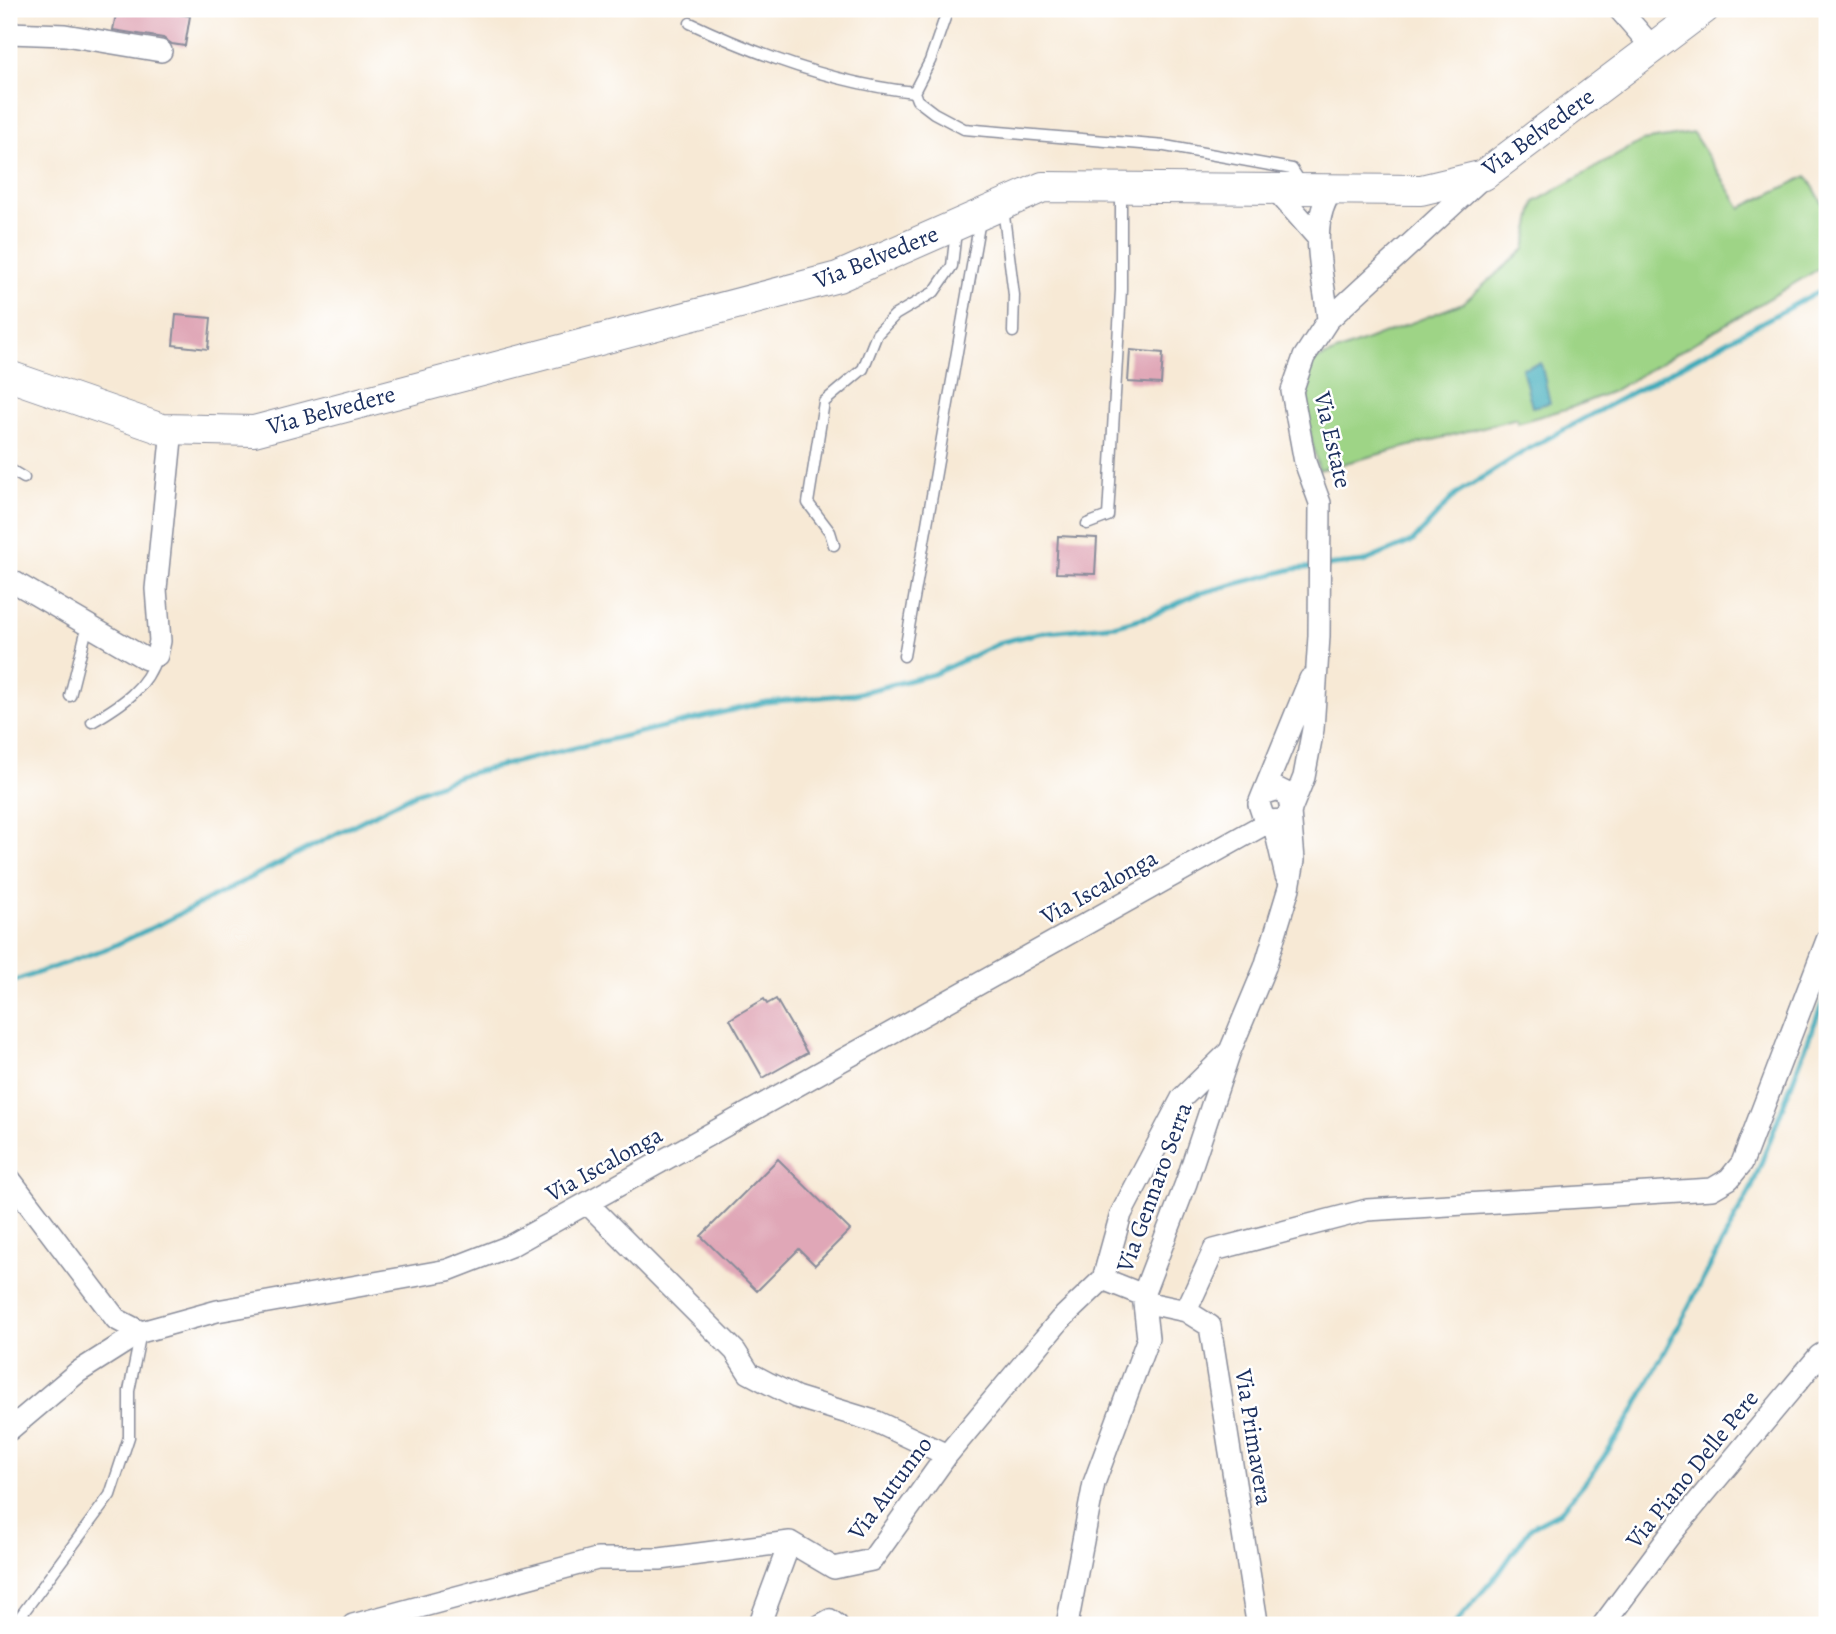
<svg xmlns="http://www.w3.org/2000/svg" width="1836" height="1634" font-family="Alegreya,serif">
  <style>
    .green { fill: #9ed486; stroke: #5c8272; stroke-width: 2 }
    .water { fill: #3baaba; stroke: #2b6c8c; stroke-width: 2 }
    .lines { fill: none; stroke-linecap: round; stroke-linejoin: round }
    .stream { stroke: #3baaba; stroke-width: 5 }
    .building { fill: #e0a7b7 }
    .lane-casing { stroke: #898c9a; stroke-width: 13 }
    .street-casing { stroke: #898c9a; stroke-width: 24 }
    .secondary-casing { stroke: #898c9a; stroke-width: 32 }
    .lane { stroke: #fff; stroke-width: 10 }
    .street { stroke: #fff; stroke-width: 21 }
    .secondary { stroke: #fff; stroke-width: 30 }
    .labels { text-anchor: middle; stroke-width: 5; stroke-linejoin: round; paint-order: stroke }
    .street-label { font-size: 24px; fill: #1b2f5e; stroke: #fff }
  </style>
  <rect width="100%" height="100%" fill="#fff"/>
  <filter id="ink" filterUnits="userSpaceOnUse"><feTurbulence type="fractalNoise" baseFrequency=".0143" numOctaves="2"/><feDisplacementMap in="SourceGraphic" scale="14" xChannelSelector="R" yChannelSelector="G"/><feConvolveMatrix kernelMatrix="1 2 1 2 8 2 1 2 1" color-interpolation-filters="sRGB"/></filter>
  <filter id="wash" filterUnits="userSpaceOnUse"><feTurbulence type="fractalNoise" baseFrequency=".00686" numOctaves="4" result="noise"/><feDisplacementMap in="SourceGraphic" scale="28" xChannelSelector="R" yChannelSelector="G"/><feGaussianBlur stdDeviation="1.57" result="paint"/><feColorMatrix in="noise" values="0 0 0 0 0 0 0 0 0 0 0 0 0 0 0 0 0 1.4 0 .05"/><feComposite in="paint" operator="in"/></filter>
  <g filter="url(#wash)">
    <rect width="100%" height="100%" fill="#f7e9d5"/>
    <path class="green" d="M1693,133l48,75 66,-32 20,35v53l-214,127 -40,16 -56,16v-5l-198,52c-11,-38 -16,-70 -6,-109l150,-58 62,-54 10,-47 107,-61z"/>
    <path class="water" d="M1541,363l9,40 -18,4 -10,-39z"/>
    <g class="lines">
      <path class="stream" d="M1325,566l38,-4 50,-21 42,-46 73,-46 299,-162
        M9,983l102,-36 51,-24 256,-131 44,-17 304,-73 89,-8 79,-20 68,-32 37,-9 78,-8 36,-10 44,-21 96,-25 23,-2
        M1454,1625l47,-55 30,-43 29,-15 35,-42 34,-51 123,-232 75,-196"/>
    </g>
    <g id="blocks">
      <path class="building" d="M117,9h34l39,7 -5,30 -13,-2 -9,-6 -50,-8z
        M176,315l35,3 -3,31 -35,-4z
        M1130,350l33,3 -2,31 -33,-2z
        M1058,536l39,2 -2,36 -39,-1z
        M764,999l3,5 9,-5 31,54 -44,25 -33,-59z
        M778,1159l72,71 -35,35 -16,-16 -42,42 -56,-55z"/>
    </g>
  </g>
  <g filter="url(#ink)">
    <use href="#blocks" fill-opacity="0" stroke="#898c9a" stroke-width="2"/>
    <g class="lines">
      <defs>
        <path id="lane" d="M948,9l-18,52 -16,31 3,8 17,13 30,16 201,17 127,23 11,17
          M690,23c70,33 147,61 224,69
          M1003,208l11,87 -1,37
          M9,469l15,9
          M1087,524l21,-8 13,-226v-102
          M834,545l-4,-13 -22,-29 16,-101 39,-33 14,-35 18,-19 39,-23 18,-26 4,-35
          M904,656l76,-436
          M70,696l18,-72
          M92,722c29,-17 55,-33 65,-67
          M14,1625l96,-130 19,-58v-46l12,-59"/>
        <path id="street" d="M1619,9l33,38
          M9,33l56,2 96,16
          M1275,189l43,49
          M1328,320c-3,-42 -23,-95 5,-131
          M9,579l137,80 11,-4 3,-14 -4,-52 16,-160
          M1263,794l47,-115
          M1291,810l-3,-16 -10,-5 -15,5 -4,10 4,12 7,5 12,-1 7,-6 15,-37 9,-48 6,-93 1,-133 -15,-41 -13,-71 12,-34 24,-37 155,-143
          M1273,821l13,55
          M9,1178l107,141 25,13 76,-21 231,-41 62,-24 760,-425
          M587,1203l148,148 14,22 19,10 28,14 81,25 70,33
          M1103,1279l40,16
          M1144,1302l42,9 24,15 47,296 3,3
          M1186,1311l28,-61 153,-40 345,-21 17,-10 13,-16 85,-223
          M9,1430l69,-58 63,-40
          M353,1625l244,-66h63l130,-17 44,26 38,-8 75,-105 113,-135 43,-41 18,-65 61,-116 48,-47
          M768,1625l-7,-5 29,-78
          M821,1625l9,-5 7,5
          M1067,1625l27,-142 54,-145 -5,-43 43,-112 44,-132 35,-84 24,-79 5,-28 -4,-48
          M1603,1625l67,-90 149,-179 8,-5"/>
        <path id="secondary" d="M9,376l153,53 92,2 584,-154 205,-90 378,3 63,-15 220,-166"/>
      </defs>
      <use href="#lane" class="lane-casing"/>
      <use href="#street" class="street-casing"/>
      <use href="#secondary" class="secondary-casing"/>
      <use href="#lane" class="lane"/>
      <use href="#street" class="street"/>
      <use href="#secondary" class="secondary"/>
    </g>
  </g>
  <g class="labels">
    <g class="street-label">
      <text transform="translate(1538 132) rotate(-36)" y="8">Via Belvedere</text>
      <text transform="translate(876 257) rotate(-22)" y="8">Via Belvedere</text>
      <text transform="translate(331 410) rotate(-15)" y="8">Via Belvedere</text>
      <text transform="translate(1333 440) rotate(77)" y="8">Via Estate</text>
      <text transform="translate(1099 887) rotate(-29)" y="8">Via Iscalonga</text>
      <text transform="translate(604 1164) rotate(-29)" y="8">Via Iscalonga</text>
      <text transform="translate(1154 1187) rotate(-70)" y="8">Via Gennaro Serra</text>
      <text transform="translate(1254 1437) rotate(81)" y="8">Via Primavera</text>
      <text transform="translate(1692 1469) rotate(-51)" y="8">Via Piano Delle Pere</text>
      <text transform="translate(890 1488) rotate(-53)" y="8">Via Autunno</text>
    </g>
  </g>
  <rect width="1836" height="1634" fill="none" stroke="#fff" stroke-width="35"/>
</svg>
